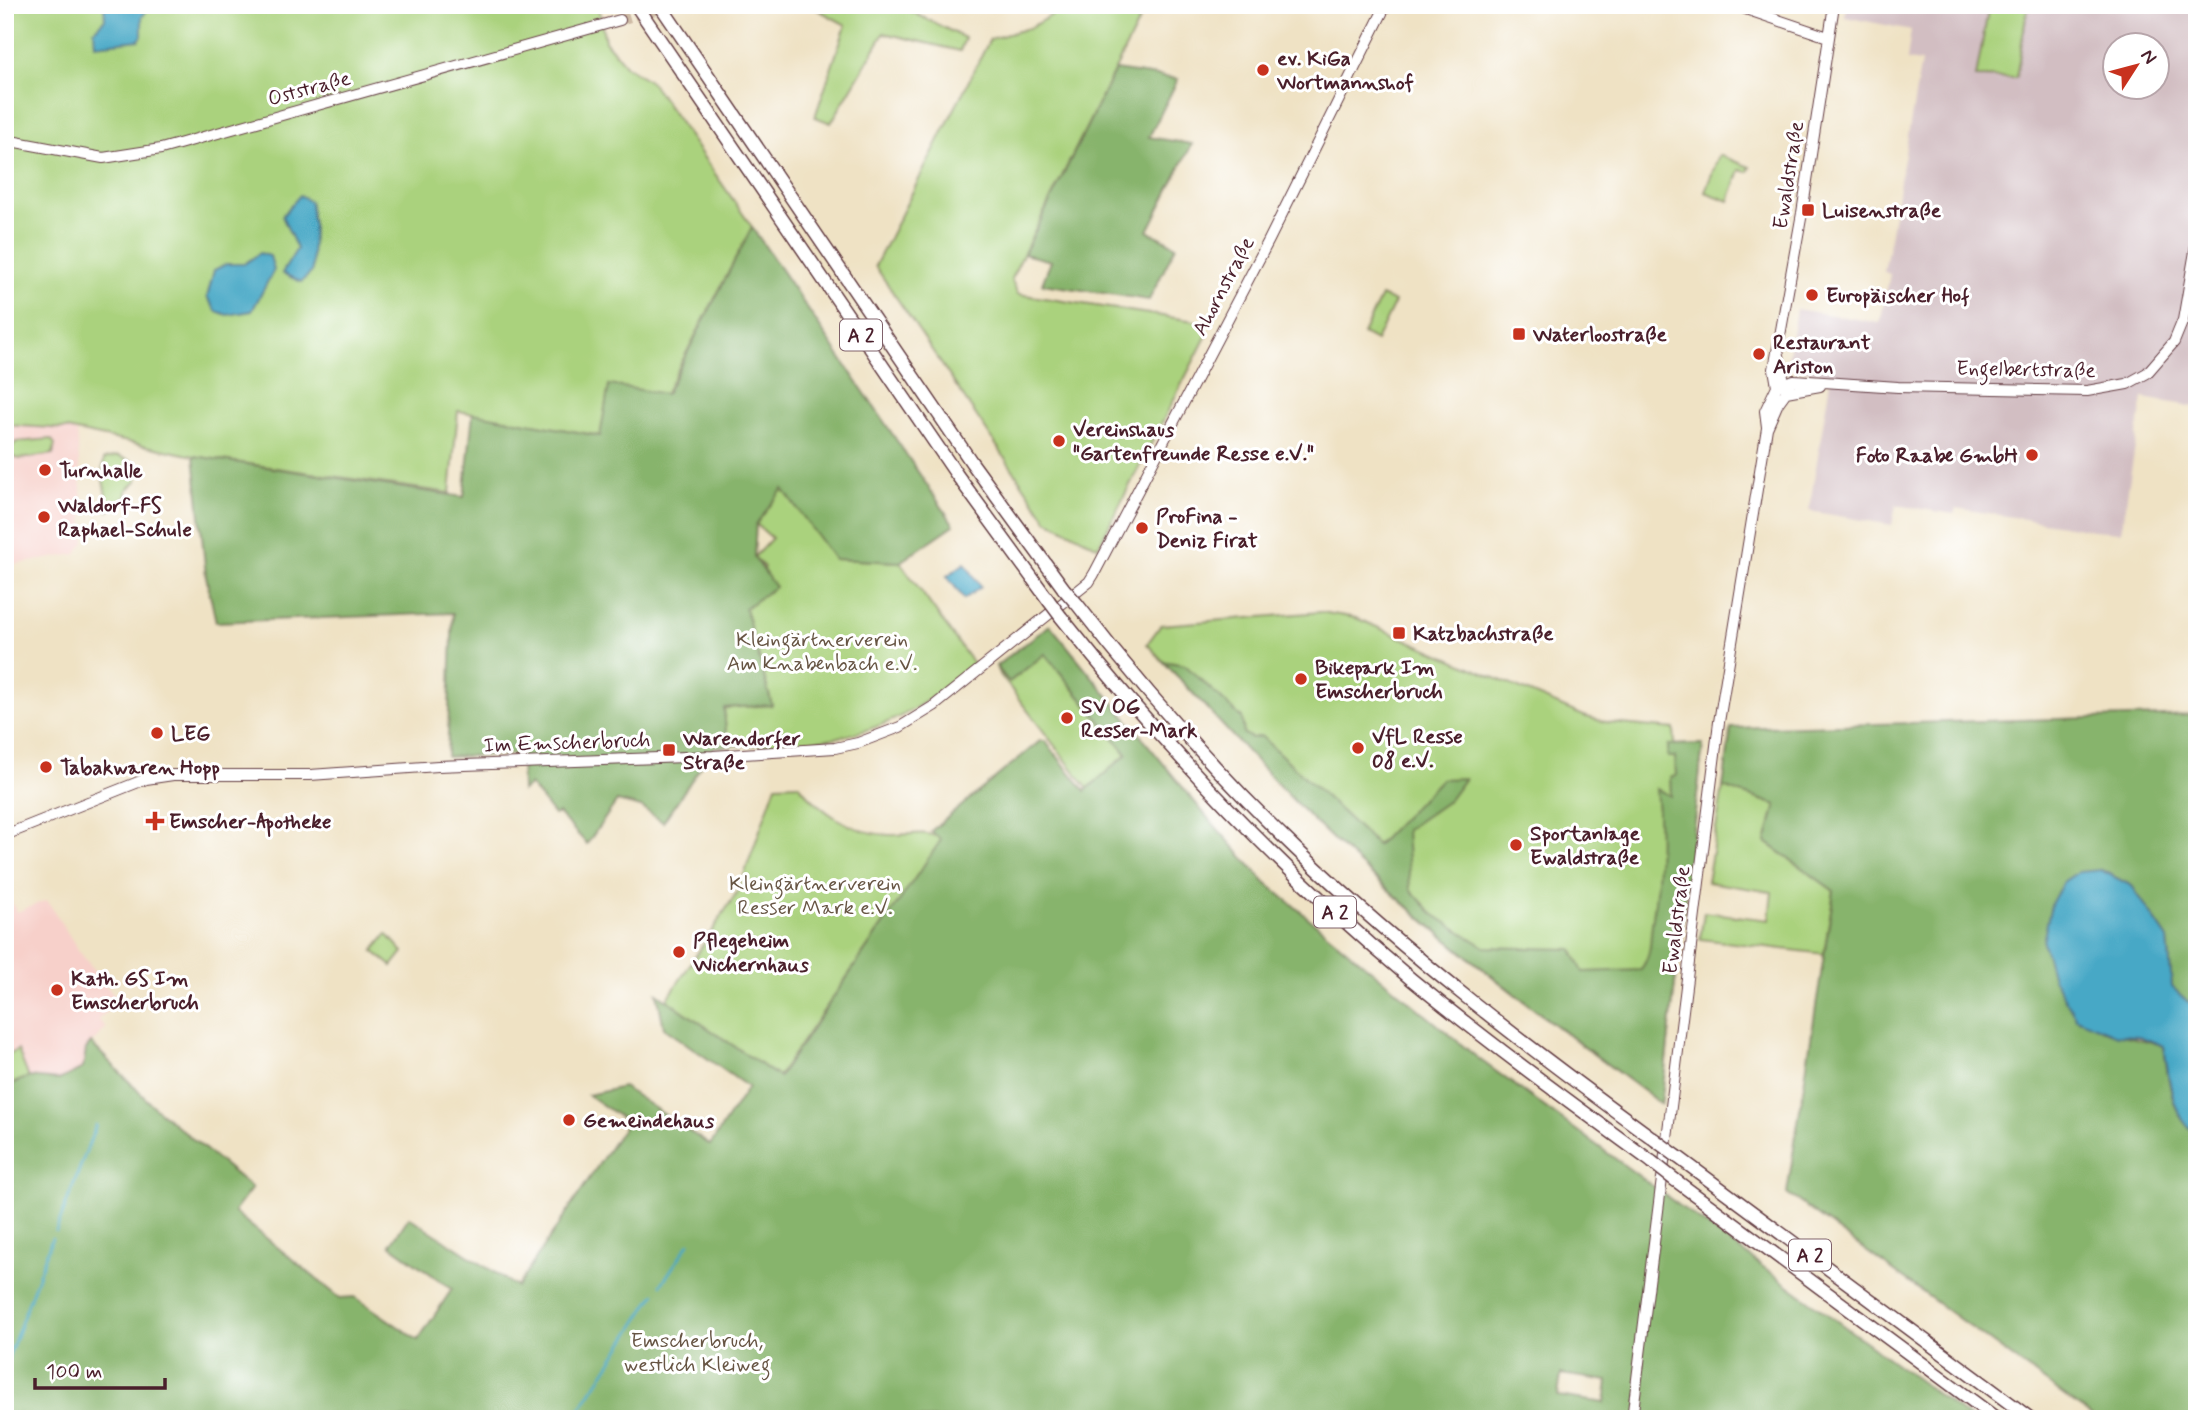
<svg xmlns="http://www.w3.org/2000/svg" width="2202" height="1424" font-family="Mynerve,sans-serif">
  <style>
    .built { fill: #f7d0ca }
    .industrial { fill: #d2bec2; fill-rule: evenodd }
    .green { fill: #aad27d; stroke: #7a7854; stroke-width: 2 }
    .forest { fill: #87b46c; stroke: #686a4c; stroke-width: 2; fill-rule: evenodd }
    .water { fill: #47a8c6; stroke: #486478; stroke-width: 2 }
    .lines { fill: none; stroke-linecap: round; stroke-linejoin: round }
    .stream { stroke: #47a8c6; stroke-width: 2.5 }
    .secondary-tunnel { stroke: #cebba5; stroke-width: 10; stroke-dasharray: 10 5; stroke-linecap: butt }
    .secondary-casing { stroke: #633c42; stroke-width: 12 }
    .highway-casing { stroke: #633c42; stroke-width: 15 }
    .secondary { stroke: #fff; stroke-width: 10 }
    .highway { stroke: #fff; stroke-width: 12 }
    .highway-bridge-casing { stroke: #633c42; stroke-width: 15; stroke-linecap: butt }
    .highway-bridge { stroke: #fff; stroke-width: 12 }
    .poi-dot { fill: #c8321e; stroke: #fff; stroke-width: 2.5 }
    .labels { text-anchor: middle; stroke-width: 6; stroke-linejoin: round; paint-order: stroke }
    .shield { fill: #fff; stroke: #80626b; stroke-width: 2 }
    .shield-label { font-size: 19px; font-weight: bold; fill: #4a1f2b }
    .poi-label { font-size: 21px; font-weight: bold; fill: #4a1f2b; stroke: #fff; text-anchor: start }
    .street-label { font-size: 21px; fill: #4a1f2b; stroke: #fff }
    .park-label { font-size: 21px; fill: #675544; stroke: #fff }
  </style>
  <rect width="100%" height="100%" fill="#fff"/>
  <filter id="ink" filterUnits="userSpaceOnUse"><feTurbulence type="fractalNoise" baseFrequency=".0143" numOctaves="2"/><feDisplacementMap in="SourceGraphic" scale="14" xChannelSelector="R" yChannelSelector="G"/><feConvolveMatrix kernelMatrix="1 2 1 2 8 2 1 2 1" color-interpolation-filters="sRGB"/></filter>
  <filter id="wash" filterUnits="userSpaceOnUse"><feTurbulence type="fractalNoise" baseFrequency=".00686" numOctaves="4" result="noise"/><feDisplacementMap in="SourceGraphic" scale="28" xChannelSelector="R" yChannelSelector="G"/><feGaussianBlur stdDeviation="1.57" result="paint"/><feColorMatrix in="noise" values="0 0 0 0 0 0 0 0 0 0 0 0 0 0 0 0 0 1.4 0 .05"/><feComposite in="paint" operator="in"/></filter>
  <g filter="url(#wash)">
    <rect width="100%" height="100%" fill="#efe2c4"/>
    <path class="built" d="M5,425l62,4 10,4 8,109 -9,12 -71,12z
      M5,891l12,21 30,-12 32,51 40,51 -21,17 8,9 -20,21 -3,20 -24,11 -31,-3 -10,-26 -13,5z"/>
    <path class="industrial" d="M1846,5h351v402l-54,-9 -22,134 -28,-2 -137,-22 -2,6 -58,-9 -4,20 -83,-14 22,-136 -34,-5 -9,-10 8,-51 84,14 10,-49 -6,-2 37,-210 -14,-2 4,-30 -66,-13zM2114,46h42v42h-42z"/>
    <path class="green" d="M5,5h590l5,9 5,27 21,25 26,17 100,144 -87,167 -64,42 -143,-25 -8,82 -256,-37 -127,-27 -62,-4z
      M809,5h94l1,3 61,30 -5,13 -76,-18 -53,90 -16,-6 31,-92z
      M1069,5h59l14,10 -131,264 7,15 183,28 6,13 -109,212 -51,-27 -172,-254 115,-227 39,-11z
      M1989,5h39l-12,73 -40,-1z
      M1719,155l31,12 -2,5 -8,-2 -11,31 -24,-9z
      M1381,296l14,6 -19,39 -13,-7z
      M51,439l4,5 -2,10 -33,5 -8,-2 -2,-8 6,-7z
      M118,456l13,5 7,9 -1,11 -10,9v6l-18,15 -7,-36 2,-16z
      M783,488l51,71 66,3 74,103c-21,15 -40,32 -62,45 -58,34 -120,34 -185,36l-3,-38 48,-3 -27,-97 19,-41 -10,-10 18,-19 -16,-14z
      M1321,612l35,6 230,99 24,6 64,6 1,16 28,-1 -42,360c-120,-88 -240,-178 -346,-282 -58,-57 -112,-119 -168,-178l14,-19z
      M1045,653l82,101 -39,35 -90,-117 -2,-6 13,16z
      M798,784c24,28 52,49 91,51 19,1 37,-6 53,4l-164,238 -111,-77 72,-111 37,-104z
      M1723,787l53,18 -10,37 68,49 -10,63 -124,-15 4,-27 65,8 3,-28 -65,-10z
      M387,934l16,18 -11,14 -19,-15z
      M18,1050l11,28 -24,9v-31z"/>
    <path class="forest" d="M1115,70l63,9 -29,58 43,7 -44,87 28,15 -27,54 -107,-16 9,-23 -27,-7z
      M752,227l202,298 -54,37 -66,-3 -51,-70 -27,35 -2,33 21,30 -30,21 27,97 -48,3 3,38 -13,1 -51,75 -22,-15 -24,-6 -30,43 -29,-31 -4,2 -24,-30 -8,6 -1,-37 -74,3 6,-144 -237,9 -10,-46 -12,-120 270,41 9,-84 127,23 9,-51 57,9z
      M1050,625l157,192 58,65 214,177 492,360h-1966v-332l23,-10 31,3 24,-12 3,-19 5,-6 63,64 98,81 -18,24 106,86 15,-1 63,43 34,-51 -62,-44 19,-28 108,70 110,-165 -39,-27 35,-8 87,58 38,-58 -84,-59 -7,-35 122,84 162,-237 -10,-9 109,-90h5l40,50 42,-37 -82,-100 -36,28 -13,-16zM1561,1374l47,7 -3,22 -47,-7z
      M1163,661l22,4 57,53 2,16 8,4 9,-2 116,109 64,-66 24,-1 -16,22 -43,30 4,59 23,25 52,33 87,2 11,23 58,-2c12,-21 8,-24 11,-46 7,-46 9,-89 4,-135l15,7 -1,-19 6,-1 -1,-19h-7v-12l35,-1 -42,360c-120,-88 -238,-178 -345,-281 -53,-52 -102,-108 -153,-162z
      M2197,715v295l-25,-23 -4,-48 -36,-53 -31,-16v159c21,8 42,9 63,17 4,29 6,71 33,88v285h-101l-309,-226 47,-302 -68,-49 10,-37 -53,-18 8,-59z"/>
    <path class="water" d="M104,5h47l-9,12v19l-3,4 -44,5 -1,-15 11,-11z
      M300,195l10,7 3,21 -1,49 -11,10 -19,-9 15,-24 -15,-33z
      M260,253l10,3 4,14 -22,41 -25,4 -11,-4 -9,-14 7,-27 12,-6h18z
      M965,563l16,24 -17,12 -17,-23z
      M2101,870l31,16 36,53 4,48 25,23v124c-27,-17 -28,-59 -33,-88l-25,-10 -22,-1 -41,-17 -23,-40 -10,-36 8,-38 12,-22 15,-10z"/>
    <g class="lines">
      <path class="stream" d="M56,1231l40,-106
        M661,1285l28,-42
        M5,1367l47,-129
        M574,1419l81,-125"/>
    </g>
  </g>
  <g filter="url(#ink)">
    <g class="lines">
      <path class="secondary-tunnel" d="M620,20l53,-15"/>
      <defs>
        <path id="secondary" d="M1734,5l94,32
          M5,140l98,18 58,-9 459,-129
          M1777,386l17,-6 104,7 189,4 40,-7 20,-11 27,-31 9,-22 14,-80
          M1786,392l34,-6
          M1767,427l-2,-16 12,-25 -3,-17 28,-156 32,-208
          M5,835l141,-56 27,-4h137l128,-9 275,-10 122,-8 23,-5 42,-16 34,-21 155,-124 5,-8 175,-334 117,-235
          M1632,1419l87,-697 48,-294 11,-25 8,-11 -8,-42"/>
        <path id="highway" d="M636,5l321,470 92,126
          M660,5l312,458 92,126
          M1077,604c67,87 140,169 219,245 112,107 234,200 359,291
          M1061,617c105,132 221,254 350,362 78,64 159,123 241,183
          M1678,1157l353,262
          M1675,1180l322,239"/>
      </defs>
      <use href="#secondary" class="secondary-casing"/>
      <use href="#highway" class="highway-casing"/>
      <use href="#secondary" class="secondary"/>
      <use href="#highway" class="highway"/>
      <defs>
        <path id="highway-bridge" d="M1064,589l13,15
          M1049,601l12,16
          M1655,1140l23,17
          M1652,1162l23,18"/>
      </defs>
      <use href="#highway-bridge" class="highway-bridge-casing"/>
      <use href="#highway-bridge" class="highway-bridge"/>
    </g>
  </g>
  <g class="poi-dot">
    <circle cx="1263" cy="70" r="7"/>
    <rect x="1801" y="203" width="14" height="14" rx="3.5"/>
    <circle cx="1812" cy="295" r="7"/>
    <rect x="1512" y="327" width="14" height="14" rx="3.5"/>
    <circle cx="1759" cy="354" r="7"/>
    <circle cx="1059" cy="441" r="7"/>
    <circle cx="2032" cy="455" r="7"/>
    <circle cx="45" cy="470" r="7"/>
    <circle cx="44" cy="517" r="7"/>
    <circle cx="1142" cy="528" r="7"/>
    <rect x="1392" y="626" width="14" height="14" rx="3.5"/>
    <circle cx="1301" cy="679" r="7"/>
    <circle cx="1067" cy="718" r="7"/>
    <circle cx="157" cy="733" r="7"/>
    <circle cx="1358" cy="748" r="7"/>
    <rect x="662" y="743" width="14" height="14" rx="3.5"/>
    <circle cx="46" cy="767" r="7"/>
    <path d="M151.5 810.5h7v7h7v7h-7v7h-7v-7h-7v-7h7z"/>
    <circle cx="1516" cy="845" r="7"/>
    <circle cx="679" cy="952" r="7"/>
    <circle cx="57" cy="990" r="7"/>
    <circle cx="569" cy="1120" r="7"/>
  </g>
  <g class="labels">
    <g class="shield">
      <rect x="840" y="319.5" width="42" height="31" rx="5"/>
      <rect x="1314" y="896.5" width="42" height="31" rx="5"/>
      <rect x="1789" y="1239.5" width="42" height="31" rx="5"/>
    </g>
    <g class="shield-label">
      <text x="861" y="342">A 2</text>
      <text x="1335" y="919">A 2</text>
      <text x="1810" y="1262">A 2</text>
    </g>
    <g class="poi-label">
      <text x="1277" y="65">ev. KiGa<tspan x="1277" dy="24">Wortmannshof</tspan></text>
      <text x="1822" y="217">Luisenstraße</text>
      <text x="1826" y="302">Europäischer Hof</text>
      <text x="1533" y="341">Waterloostraße</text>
      <text x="1773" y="349">Restaurant<tspan x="1773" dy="24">Ariston</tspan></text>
      <text x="1073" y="436">Vereinshaus<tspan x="1073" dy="24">"Gartenfreunde Resse e.V."</tspan></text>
      <text x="2018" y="462" text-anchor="end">Foto Raabe GmbH</text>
      <text x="59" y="477">Turnhalle</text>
      <text x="58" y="512">Waldorf-FS<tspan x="58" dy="24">Raphael-Schule</tspan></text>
      <text x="1156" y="523">ProFina -<tspan x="1156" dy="24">Deniz Firat</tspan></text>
      <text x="1413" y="640">Katzbachstraße</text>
      <text x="1315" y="674">Bikepark Im<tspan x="1315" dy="24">Emscherbruch</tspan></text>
      <text x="1081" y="713">SV OG<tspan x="1081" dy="24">Resser-Mark</tspan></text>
      <text x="171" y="740">LEG</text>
      <text x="1372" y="743">VfL Resse<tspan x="1372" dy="24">08 e.V.</tspan></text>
      <text x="683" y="745">Warendorfer<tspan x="683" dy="24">Straße</tspan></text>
      <text x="60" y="774">Tabakwaren Hopp</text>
      <text x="169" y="828">Emscher-Apotheke</text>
      <text x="1530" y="840">Sportanlage<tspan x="1530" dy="24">Ewaldstraße</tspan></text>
      <text x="693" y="947">Pflegeheim<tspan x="693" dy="24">Wichernhaus</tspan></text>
      <text x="71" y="985">Kath. GS Im<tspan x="71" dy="24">Emscherbruch</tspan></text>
      <text x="583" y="1127">Gemeindehaus</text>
    </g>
    <g class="street-label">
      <text transform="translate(309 88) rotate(-15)" y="7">Oststraße</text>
      <text transform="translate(1788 175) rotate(-81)" y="7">Ewaldstraße</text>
      <text transform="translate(1223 286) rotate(-62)" y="7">Ahornstraße</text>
      <text transform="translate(2026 369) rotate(1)" y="7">Engelbertstraße</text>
      <text transform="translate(567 742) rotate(-2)" y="7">Im Emscherbruch</text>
      <text transform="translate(1676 920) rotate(-83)" y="7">Ewaldstraße</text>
    </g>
    <g class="park-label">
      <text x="822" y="646">Kleingärtnerverein<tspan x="822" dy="24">Am Knabenbach e.V.</tspan></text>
      <text x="815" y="890">Kleingärtnerverein<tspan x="815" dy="24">Resser Mark e.V.</tspan></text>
      <text x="697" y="1347">Emscherbruch,<tspan x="697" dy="24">westlich Kleiweg</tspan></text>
    </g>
  </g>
  <rect width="2202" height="1424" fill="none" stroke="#fff" stroke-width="28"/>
  <g transform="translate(2136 66) rotate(54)"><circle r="33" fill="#ffffff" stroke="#b7a5aa" stroke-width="2"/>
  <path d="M0-5L12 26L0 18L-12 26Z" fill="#c8321e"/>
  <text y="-10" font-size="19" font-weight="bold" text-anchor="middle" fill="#4a1f2b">N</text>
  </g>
  <path d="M35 1378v10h130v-10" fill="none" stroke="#4a1f2b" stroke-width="3.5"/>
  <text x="46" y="1378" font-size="21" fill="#4a1f2b" stroke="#ffffff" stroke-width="5" paint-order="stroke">100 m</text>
</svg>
